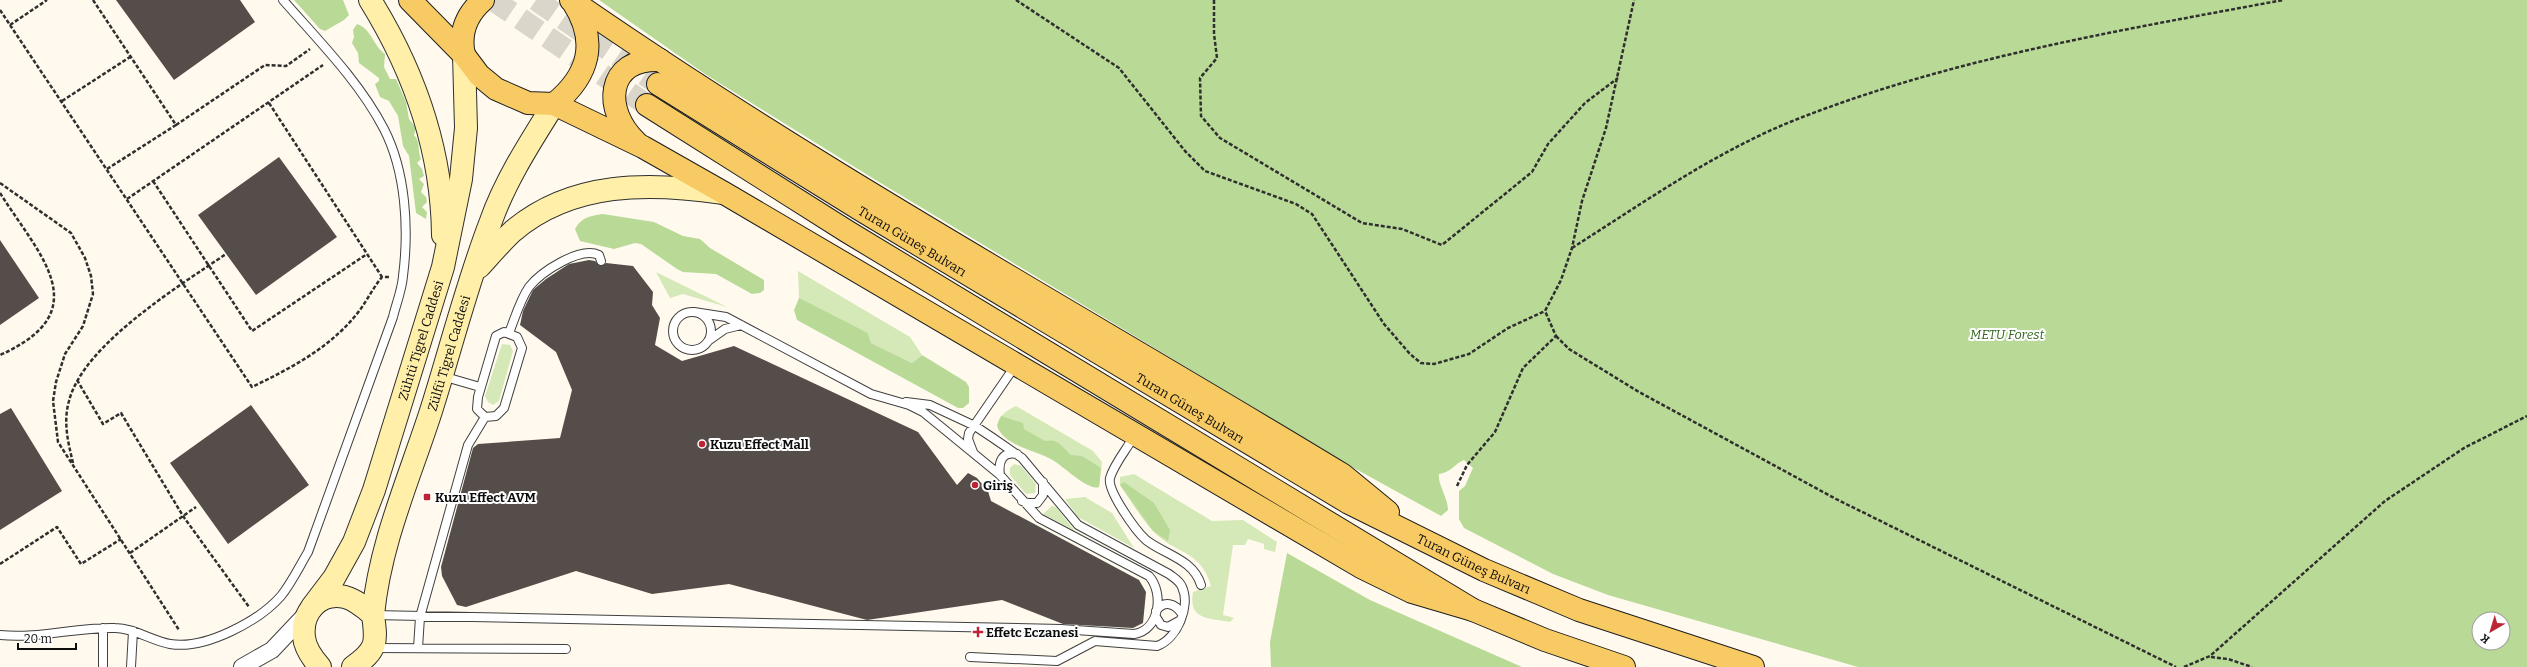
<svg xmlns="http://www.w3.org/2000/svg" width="2527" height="667" font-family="Bitter,serif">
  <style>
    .green { fill: #d4e9b7 }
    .forest { fill: #b9da96; fill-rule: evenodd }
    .building { fill: #554d49 }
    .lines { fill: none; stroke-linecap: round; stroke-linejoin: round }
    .primary-tunnel { stroke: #dbd6cb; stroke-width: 22; stroke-dasharray: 22 11; stroke-linecap: butt }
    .lane-casing { stroke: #404040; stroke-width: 10 }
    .street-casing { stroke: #404040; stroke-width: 18 }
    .secondary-casing { stroke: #2f2f2f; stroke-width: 24 }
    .primary-casing { stroke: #1e1e1e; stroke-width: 24 }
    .path { stroke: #2f2f2f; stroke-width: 2.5; stroke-dasharray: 4 2; stroke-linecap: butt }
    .lane { stroke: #fff; stroke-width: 8 }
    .street { stroke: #fff; stroke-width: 16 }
    .secondary { stroke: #ffefa8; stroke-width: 22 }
    .primary { stroke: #f8ca63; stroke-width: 22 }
    .poi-dot { fill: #bd2536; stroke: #fff; stroke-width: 1.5 }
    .labels { text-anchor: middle; stroke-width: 4; stroke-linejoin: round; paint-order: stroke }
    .street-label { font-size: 13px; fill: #0d0d0d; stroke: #fff }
    .park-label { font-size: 13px; font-style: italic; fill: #31641d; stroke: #fff }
    .poi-label { font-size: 13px; font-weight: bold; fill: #0d0d0d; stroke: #fff; text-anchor: start }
  </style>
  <rect width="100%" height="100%" fill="#fffaed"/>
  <path class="green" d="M798,271l112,66 12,18 -10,8 -41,-20 -3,-10 -63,-30 -6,-5z
    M656,272l71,35 -44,-13 -13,4z
    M502,344l8,1 3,6 -14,50 -6,4 -5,-3 -3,-6z
    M1016,406l77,45 9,11 -3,25c-10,3 -33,-18 -42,-24 -19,-13 -45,-15 -59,-34 -3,-11 9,-19 18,-23z
    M1014,464l7,2 15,18 -1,9 -9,1 -16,-19v-7z
    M1134,474l78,47 31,-1 34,22 -2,10 -11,-3v-5l-16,-5 -3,6h-12l-10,70 11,3 -4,4c-22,-4 -42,-2 -37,-30l18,-6c-10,-36 -34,-31 -56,-53 -13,-13 -24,-32 -35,-48v-8z
    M1085,497l27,16 22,35 -56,-31 -13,-18z
    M1052,506l4,1 19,24 -32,-17z"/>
  <path class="forest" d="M294,0h49l6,15 -5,5 -19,11 -5,-2z
    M599,0h1928v667h-669l-250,-72 -55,-21 -89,-46 -5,-9v-28l6,-5 8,-18 -9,-8c-10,4 -12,12 -25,14 -2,9 9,24 9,36l-7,6 -87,-48 -480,-289 -169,-105zM2479,619h24v24h-24z
    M357,24c14,4 17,23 28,30l-1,13 6,12h6l10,23 3,17 7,9 -2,7c7,7 3,15 7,24l-4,4 5,6 2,7 -5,3 5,5 -3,8 5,5 1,5 -5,5 5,5 -1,7 -10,-6 -7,-57 -6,-10 -5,-30 -9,-15 -9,-4 -5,-13 4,-3v-3l-20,-15 -1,-10 -6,-10 2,-6 -1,-7z
    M603,214l51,8 29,14 17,3 10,9 54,32v10l-4,3 -8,1 -36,-20 -33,-2 -6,-3 -36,-25 -6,-1 -21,6 -34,-8 -5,-12c7,-12 15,-13 28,-15z
    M799,298l69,35 3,10 41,20 10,-8 44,27 3,5v16l-6,5h-5l-161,-88 -3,-10z
    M1001,416l22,7 1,6 21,12c14,-3 17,6 26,14l11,1 19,12 -2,19c-11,4 -36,-21 -46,-27 -16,-10 -51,-14 -56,-35z
    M1124,482l30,21 16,27 -2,11 -15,-10 -33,-46z
    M1287,553l83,47 152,67h-251l-1,-25z"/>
  <path class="building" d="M116,0h124l15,22 -81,58z
    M279,157l58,80 -81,58 -58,-80z
    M0,240l39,58 -39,27z
    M589,260l6,1 5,5 6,-3 27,3 20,26 -1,13 8,13 -5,27 27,16 52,-15 184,86 39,53 11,-12 9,5 11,13 3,10 148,79 7,12 -3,31 -10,5 -70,-4 -61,-24 -135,20 -138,-36 -77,10 -76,-23 -110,36 -9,-2 -15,-29 -1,-9 32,-119 5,-4 82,-6 12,-48 -16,-38 -36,-27 3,-14 10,-21 13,-11 23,-15z
    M251,405l58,80 -81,59 -58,-81z
    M11,408l51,83 -62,39v-116z"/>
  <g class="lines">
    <path class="primary-tunnel" d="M493,0l154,105
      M536,0l122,84"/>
    <defs>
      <path id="lane" d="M673 331a19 19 0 1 1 38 0a19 19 0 1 1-38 0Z
        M504,332l13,5 5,11 -18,60 -8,8 -11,1 -8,-8 1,-12 18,-61z
        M509,333c6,-15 11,-33 20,-46 12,-15 51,-41 70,-32l2,6
        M708,341l17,-12 16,-4
        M442,376l38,11
        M906,402l24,3 45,21 18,12 29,20 56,67 91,49c5,4 11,7 13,13 9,19 -5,52 -25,59l-62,-5 -38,20 -87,-4
        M1134,436c-7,13 -20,28 -24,42 -3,13 26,53 36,62 19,15 47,19 55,45
        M973,452l-5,-13 1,-6 46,-67
        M1000,475c-2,-13 2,-24 17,-21
        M1022,501l6,2h9l6,-8v-13
        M1156,611c8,-11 19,-8 26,3
        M373,615l688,14 73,5c26,-4 30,-41 15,-58l-110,-58 -39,-43 -77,-63 -14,-7 -38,-11 -145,-77 -32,-5
        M1156,617l5,8 7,2 11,-6
        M0,635c39,4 76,-8 115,-7 19,0 37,13 55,16 35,6 89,-23 111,-48 11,-14 18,-29 27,-44l85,-235c3,-13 9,-27 10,-41 6,-47 3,-104 -19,-147 -25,-48 -66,-89 -101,-129
        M374,648l192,1
        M418,648l2,-31 48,-172 17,-28
        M103,667v-39
        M131,667l2,-36"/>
      <path id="street" d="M242,667l30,-17 35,-37"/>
      <g id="secondary">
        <path d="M370,0c44,71 72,150 73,235"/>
        <path d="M479,267c11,-12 22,-25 34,-36 59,-50 137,-49 209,-38"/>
        <path id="s1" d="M312,607l22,-29 20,-36 20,-52 69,-223 18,-88 5,-51 -2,-73"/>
        <path id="s2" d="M373,615c7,-72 36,-136 58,-204 20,-63 36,-128 60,-190 15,-42 40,-80 63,-117"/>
        <path d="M320,667c-7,-8 -15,-19 -16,-30 -3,-24 15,-46 41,-40 11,3 20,11 28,18 4,28 4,35 -20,52"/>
      </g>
      <g id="primary">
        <path d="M410,0l54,55 15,20 17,14 32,14 26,1 89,43 81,46 637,374 51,25 61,18"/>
        <path d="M571,0c248,172 514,318 772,475l45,37"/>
        <path d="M464,55c-5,-22 2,-40 19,-55"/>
        <path id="s3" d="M658,84l203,126 488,293 135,67 95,40 174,57"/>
        <path d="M554,104c36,-29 44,-63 19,-102"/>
        <path d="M647,105l201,127 625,378 72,30 79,27"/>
        <path d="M636,142c-33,-31 -31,-84 24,-82"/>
      </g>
    </defs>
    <use href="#lane" class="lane-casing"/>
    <use href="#street" class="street-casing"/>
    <use href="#secondary" class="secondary-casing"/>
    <use href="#primary" class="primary-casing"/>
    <path class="path" d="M93,0l83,125 89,-60 21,1 24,-17
      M1016,0l103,68 66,83 20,20 91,33 16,10 72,110 26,30 11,9 13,1 35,-10 39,-26 37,-17
      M1214,0v34l3,24 -17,20 1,38 19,22 142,85 40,6 40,16 90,-73 16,-28 37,-41 33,-25
      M0,10l252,377c39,-19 76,-38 104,-72 10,-12 16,-26 26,-38h7
      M10,25l37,-25
      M62,101l68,-44
      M269,103l113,174
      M107,169l69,-44
      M153,181l99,150 115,-77
      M0,183l71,50 14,25 6,18 2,18 -10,32 -18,28 -9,28 -3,19 5,41 121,188
      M0,193c39,62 99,118 0,162
      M127,199l196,-134
      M1572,248c71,-45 140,-94 218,-126 157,-63 327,-91 493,-122
      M1556,336l13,13 70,43 197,107 340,168
      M77,380l26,44 18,-11 62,103 66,91
      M73,463c-5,-21 -10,-41 -4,-62 14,-56 110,-115 157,-147
      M1457,486l10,-21 28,-33 28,-64 33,-32 -11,-25 16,-31 11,-32 10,-47 24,-73 28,-128
      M130,553l66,-46
      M0,564l57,-37 24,37 40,-25
      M2211,657l17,2 24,8
      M2184,667l26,-11 175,-155 79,-53 63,-32"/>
    <use href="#lane" class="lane"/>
    <use href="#street" class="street"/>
    <use href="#secondary" class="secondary"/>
    <use href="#primary" class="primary"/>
  </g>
  <g class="poi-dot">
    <circle cx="702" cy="444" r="4"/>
    <circle cx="975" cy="485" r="4"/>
    <rect x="423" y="493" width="8" height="8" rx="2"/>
    <path d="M976 626h4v4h4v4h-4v4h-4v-4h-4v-4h4z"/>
  </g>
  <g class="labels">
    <g class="street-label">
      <text dy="5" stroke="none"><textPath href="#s3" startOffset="299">Turan Güneş Bulvarı</textPath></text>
      <text dy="5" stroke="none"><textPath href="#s1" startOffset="290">Zühtü Tigrel Caddesi</textPath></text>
      <text dy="5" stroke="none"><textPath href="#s2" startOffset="273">Zülfü Tigrel Caddesi</textPath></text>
      <text dy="5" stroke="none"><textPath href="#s3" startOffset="623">Turan Güneş Bulvarı</textPath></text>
      <text dy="5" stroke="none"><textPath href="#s3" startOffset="947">Turan Güneş Bulvarı</textPath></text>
    </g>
    <g class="park-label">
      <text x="2007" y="339">METU Forest</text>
    </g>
    <g class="poi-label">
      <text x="710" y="449">Kuzu Effect Mall</text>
      <text x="983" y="490">Giriş</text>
      <text x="435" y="502">Kuzu Effect AVM</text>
      <text x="986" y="637">Effetc Eczanesi</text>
    </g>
  </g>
  <g transform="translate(2491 631) rotate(218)"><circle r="19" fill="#ffffff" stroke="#9e9e9e"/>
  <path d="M0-3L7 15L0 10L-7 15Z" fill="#bd2536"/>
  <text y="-6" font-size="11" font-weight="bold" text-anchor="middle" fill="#0d0d0d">K</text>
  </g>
  <path d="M18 643v6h58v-6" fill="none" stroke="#0d0d0d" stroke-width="2"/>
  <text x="24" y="643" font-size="12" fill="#0d0d0d" stroke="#ffffff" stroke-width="3" paint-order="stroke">20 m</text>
</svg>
